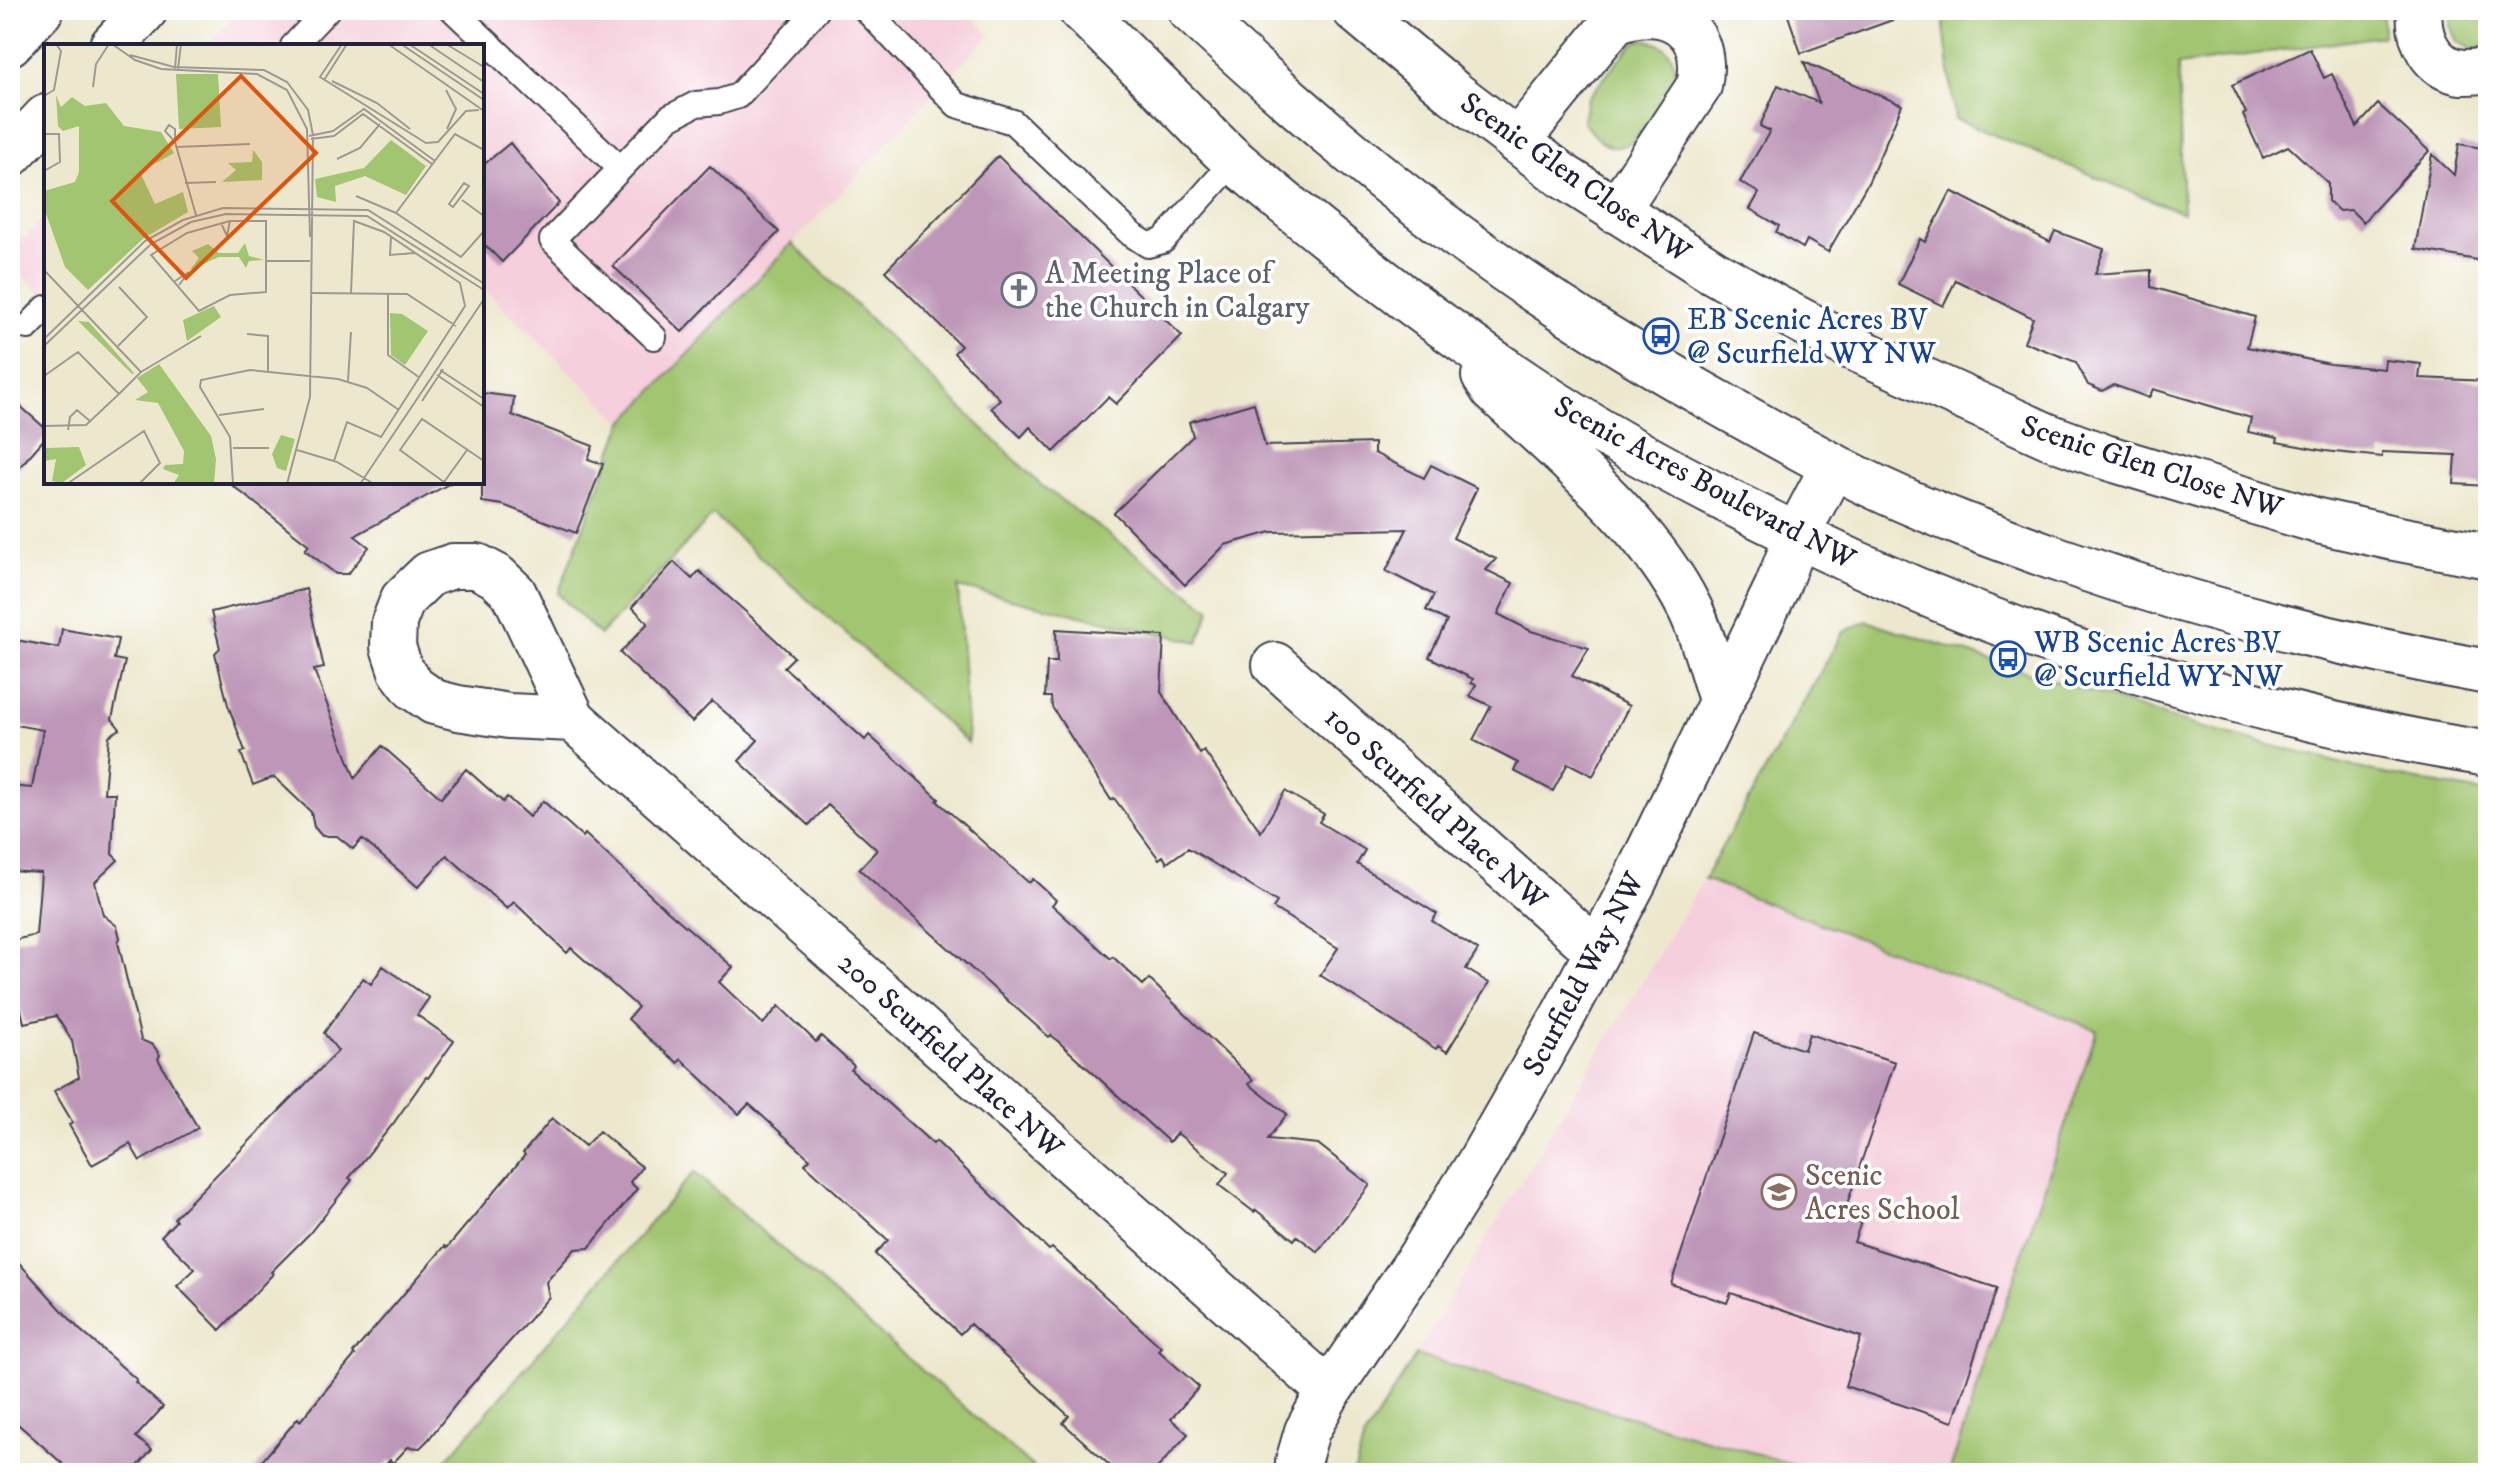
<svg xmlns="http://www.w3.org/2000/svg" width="2498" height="1483" font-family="'IM FELL DW Pica',serif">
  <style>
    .built { fill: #f5cfdb }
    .green { fill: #a1c570; stroke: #627456; stroke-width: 2 }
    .building { fill: #be97b8 }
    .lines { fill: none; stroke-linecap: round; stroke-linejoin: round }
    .lane-casing { stroke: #404051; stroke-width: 28 }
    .street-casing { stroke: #404051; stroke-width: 48 }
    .secondary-casing { stroke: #404051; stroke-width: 48 }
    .lane { stroke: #fff; stroke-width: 24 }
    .street { stroke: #fff; stroke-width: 44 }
    .secondary { stroke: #fff; stroke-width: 44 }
    .labels { text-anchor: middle; stroke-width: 7; stroke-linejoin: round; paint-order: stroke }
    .street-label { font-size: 30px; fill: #22223b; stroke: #fff }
    .worship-label { font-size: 30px; fill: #5b616d; stroke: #fff; text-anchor: start }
    .transit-label { font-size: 30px; fill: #164399; stroke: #fff; text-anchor: start }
    .education-label { font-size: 30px; fill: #785e54; stroke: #fff; text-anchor: start }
    .inset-road { fill: none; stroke: #9c9993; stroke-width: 2 }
    .view { fill: #de560e; fill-opacity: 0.15; stroke: #de560e; stroke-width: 4 }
    .inset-edge { fill: none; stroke: #22223b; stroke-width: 4 }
  </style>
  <rect width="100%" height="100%" fill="#fff"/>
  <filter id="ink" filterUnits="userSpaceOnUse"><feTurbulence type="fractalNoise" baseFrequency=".0125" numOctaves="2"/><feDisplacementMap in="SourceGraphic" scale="16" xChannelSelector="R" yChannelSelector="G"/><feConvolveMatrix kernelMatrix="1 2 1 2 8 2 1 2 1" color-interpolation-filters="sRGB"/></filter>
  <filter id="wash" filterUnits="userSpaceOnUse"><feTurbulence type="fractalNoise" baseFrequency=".006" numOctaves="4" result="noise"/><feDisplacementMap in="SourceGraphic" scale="32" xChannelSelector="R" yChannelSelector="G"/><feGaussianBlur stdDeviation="1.8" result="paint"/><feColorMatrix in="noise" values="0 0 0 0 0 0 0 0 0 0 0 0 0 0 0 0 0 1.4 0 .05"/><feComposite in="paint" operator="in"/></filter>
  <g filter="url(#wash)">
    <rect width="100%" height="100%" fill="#ede8cd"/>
    <path class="built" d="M240,10h724l26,24 -367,389 -141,-136v-241h-276z
      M46,216v81l-36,-31v-12z
      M1704,879l393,150 -148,444h-126l-407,-118z"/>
    <path class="green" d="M1942,10h323l118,6v20l-205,29 5,148 -228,-94z
      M2453,10h35v39l-15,1 -16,-8 -7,-17z
      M1644,39c27,7 28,14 33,39 -24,36 -53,108 -94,43l4,-22 46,-56z
      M792,243l250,243 169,123 -13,33 -240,-55 10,156 -255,-228 -113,120 -42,-41 65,-171z
      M1867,621l333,106 174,45 114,21v680h-539l148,-443 -393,-151 139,-247z
      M694,1172l346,301h-605z
      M1416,1355l407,118h-469l10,-35z"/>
    <g id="blocks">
      <path class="building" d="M1786,10h122l1,4 -108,39z
        M2310,49l14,29 8,-4 25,53 21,-23 51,47 -66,71 -12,-12 -12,1 -11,-10v-18l-40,-37 -25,12 -20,-43 3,-2 -14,-28z
        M1804,62l98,43 -33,76 -41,71 -21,-12 -4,8 -27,-16 3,-6 -29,-17 9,-16 -19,-11 30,-51 -10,-5 18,-41 41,18z
        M510,143l49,60 -57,59 -20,-20v-76z
        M2459,144l29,5v86l-5,26 -68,-12 17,-95 22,21z
        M998,156l184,180 -66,68 -8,-7 -54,55 -24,-25 -9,10 -30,-29 9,-9 -46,-46 7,-7 -76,-75z
        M710,166l69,66 -97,100 -69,-66z
        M1951,191l99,51 5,-11 49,18 -9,25 56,-4v17l104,30 -8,30 83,17 54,5 1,-9 36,4 -2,14 69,3v105l-34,-2 2,-29 -74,-3v5l-57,-6 -48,-9 1,-4 -30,-6 3,-14 -98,-29 -4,9 -35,-13 -12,6 -14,-6 -12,-23 -52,-20 9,-24 -77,-38 -13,26 -45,-22 22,-45 5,3z
        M482,393l32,4 -2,18 81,31 -5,13 15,5 -27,69 -73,-28 -21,-3z
        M10,397l36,32v8l-36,41z
        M1254,403l11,43 109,-3v10l50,25 7,-13 46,23 -24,50 43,21 -10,11 27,13 -15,31 33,17 58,17 -17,28 57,30 -36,70 -25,-13 -15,28 -39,-20 4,-8 -45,-23 18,-34 -21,-10 6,-11 -5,-2 2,-4 -44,-22 18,-36 -21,-11 8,-15 -48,-24 21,-42 -136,3 -46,13 -40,40 -71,-72 79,-77 -4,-14z
        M228,482h224l-97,54 14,11 -21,27h-12l-31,-24 4,-5z
        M674,562l18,17 7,-8 48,42 47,44 -10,10 81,73 4,-5 70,64 -2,2 92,82 4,-4 23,21 -4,5 59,54 2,-2 30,28 6,-6 104,101 -4,4 38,30 -19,25 50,5 52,41 -52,67 -21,-16 -3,4 -38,-30 -2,2 -35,-27 9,-12 -51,-40 -8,9 -118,-107 -2,2 -190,-168 18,-19 -49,-45 -19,20 -70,-64 19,-21 -46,-39 -20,21 -72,-69 28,-30 -16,-16z
        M306,589l18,79 -10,2 41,108 27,-32 59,52 25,-29 37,33 4,-5 22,20 14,-16 40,36 2,-3 76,71 72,62 -14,15 44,42 16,-18 37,36 5,-6 33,30 -3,4 82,74 3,-3 113,109 3,-2 109,99 -3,3 41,37 -28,32 17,15 -35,39h-35l-55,-50 6,-7 -99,-92 -10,10 -85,-80 13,-14 -83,-76 5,-5 -61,-55 -10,10 -58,-55 -3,4 -30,-25 -20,-19 10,-12 -67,-59 -4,5 -53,-51 -7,7 -60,-54 -29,32 -56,-48 -9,10 -16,-13h-15l-8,-9 -3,-15 -37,-35 -21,8 -12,-32 4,-2 -17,-46 -13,-52 5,-5 -9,-36z
        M62,629l56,10 -4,20 11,2 -13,58 8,10 -11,7 -5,57h11l-3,61 6,6 -23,22 8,33 14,11 3,12 -2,4 23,98 12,5 7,10 -2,4 40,69 -58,33 -10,-17 -38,21 -23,-40 4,-2 -19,-32 25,-14 -7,-36 -16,-25 -32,7 -10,-45 3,-1 -7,-36 26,-6 5,-62 -31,-2v-85l22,2 11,-58 -33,-6v-53l6,-31 43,8z
        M1056,629l108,7 -3,56 39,62 4,-3 57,81 24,-41 39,23 -5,8 46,28 -8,14 80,50 -5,7 46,29 -12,19 23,14 -42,69 -9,-6 -2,3 -116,-74 18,-27 -65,-40 4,-6 -89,-54 -21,15 -4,-7 -4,3 -45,-61 -3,2 -59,-93 -1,-10h-6l2,-35h10z
        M383,966l46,32 -12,17 37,26 -26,37 -2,-1 -33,47 -44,54 3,2 -43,54 -38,38 2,2 -53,56 -43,-44 18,-17 -34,-33 15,-15 -2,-3 164,-167 -14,-18 39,-55 8,6z
        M1754,1033l50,17 5,-16 86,28 -52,154 18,6 -7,20 143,46 -44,134 -108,-36 16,-49 -130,-44 -4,10 -56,-19z
        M552,1118l33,28 14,-15 43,36 -12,15 7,7 -48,59 -14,1 -29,33 3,15 -82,93 -39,50 -8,8 -12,-1 -15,16 -3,-3 -11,13h-127l46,-55 2,3 55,-66 -2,-2 92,-107 2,2 78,-93 -2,-2z
        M10,1253l69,76 58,51 -2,2 28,25 -27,30 16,13 -20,23h-59l-63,-56z"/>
    </g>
  </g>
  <g filter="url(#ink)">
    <use href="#blocks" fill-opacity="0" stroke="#404051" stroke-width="2"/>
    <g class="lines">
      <defs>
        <path id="lane" d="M453,10l167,158
          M866,10l91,95 56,17 118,112 17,11 15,-4 71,-80
          M293,46l34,-36
          M28,327l18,-19
          M654,337l-102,-97 117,-122 27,-14 23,-2 19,-6 79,-86"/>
        <path id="street" d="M1355,10l99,83 109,83 149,95 65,37 74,39 197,89 57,21 213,64 76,17 94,18
          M2420,10c-3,27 11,59 42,62 9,0 18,-1 26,-1
          M1517,142l98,-121c53,-21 96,8 84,65l-83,125
          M453,566h24l19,10 18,17 59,126 -64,-3 -51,-8 -24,-6 -20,-14 -13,-17 -8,-24 1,-25 9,-23 26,-25z
          M1275,665l321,285
          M573,719l756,672
          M1298,1462l9,-31 22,-40 91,-134 59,-94 84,-147 71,-134 143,-295 20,-52 36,-69"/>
        <path id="secondary" d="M1081,10c33,32 66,65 99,97 19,19 37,40 58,57 99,84 203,165 312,236 77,50 160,93 242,133 221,108 454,182 696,221
          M1190,10c94,87 192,173 297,247 76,55 157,104 239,150 52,29 104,59 158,84 56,26 115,47 173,68 141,49 284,87 431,113
          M10,43l31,-33
          M112,46l33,-36
          M10,155l36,-38
          M1484,376l9,14c68,64 154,133 196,217 14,27 22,63 32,92"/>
      </defs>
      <use href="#lane" class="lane-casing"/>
      <use href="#street" class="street-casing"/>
      <use href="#secondary" class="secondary-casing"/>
      <use href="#lane" class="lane"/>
      <use href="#street" class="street"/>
      <use href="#secondary" class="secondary"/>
    </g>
  </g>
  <defs>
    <symbol id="church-ring" viewBox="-11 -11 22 22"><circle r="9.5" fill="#fff" stroke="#6b7280" stroke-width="1.5"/><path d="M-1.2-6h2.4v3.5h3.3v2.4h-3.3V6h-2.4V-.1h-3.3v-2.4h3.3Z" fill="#6b7280"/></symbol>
    <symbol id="bus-ring" viewBox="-11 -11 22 22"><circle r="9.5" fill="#fff" stroke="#1a4fb4" stroke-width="1.5"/><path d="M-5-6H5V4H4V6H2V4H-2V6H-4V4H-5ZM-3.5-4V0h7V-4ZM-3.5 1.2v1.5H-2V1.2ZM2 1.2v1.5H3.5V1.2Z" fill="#1a4fb4"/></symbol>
    <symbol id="school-ring" viewBox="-11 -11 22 22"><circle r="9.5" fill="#fff" stroke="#8d6e63" stroke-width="1.5"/><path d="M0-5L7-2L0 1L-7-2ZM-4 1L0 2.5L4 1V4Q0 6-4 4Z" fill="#8d6e63"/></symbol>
  </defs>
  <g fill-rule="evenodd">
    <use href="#church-ring" x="999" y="270" width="40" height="40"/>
    <use href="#bus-ring" x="1641" y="316" width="40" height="40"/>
    <use href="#bus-ring" x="1988" y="639" width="40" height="40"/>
    <use href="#school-ring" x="1759" y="1172" width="40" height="40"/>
  </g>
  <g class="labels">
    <g class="street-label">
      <text transform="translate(1576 177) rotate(35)" y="10">Scenic Glen Close NW</text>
      <text transform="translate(2152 466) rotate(18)" y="10">Scenic Glen Close NW</text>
      <text transform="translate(1705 482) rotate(28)" y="10">Scenic Acres Boulevard NW</text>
      <text transform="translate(1436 808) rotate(42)" y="10">100 Scurfield Place NW</text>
      <text transform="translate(1583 974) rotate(-62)" y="10">Scurfield Way NW</text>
      <text transform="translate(951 1055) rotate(42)" y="10">200 Scurfield Place NW</text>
    </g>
    <g class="worship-label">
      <text x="1045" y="283">A Meeting Place of<tspan x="1045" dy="34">the Church in Calgary</tspan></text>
    </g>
    <g class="transit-label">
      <text x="1687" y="329">EB Scenic Acres BV<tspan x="1687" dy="34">@ Scurfield WY NW</tspan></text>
      <text x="2034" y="652">WB Scenic Acres BV<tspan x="2034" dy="34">@ Scurfield WY NW</tspan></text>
    </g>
    <g class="education-label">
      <text x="1805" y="1185">Scenic<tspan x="1805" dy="34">Acres School</tspan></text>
    </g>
  </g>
  <g transform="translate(44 44)">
    <rect width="440" height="440" fill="#ede8cd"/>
    <path d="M132,30h42l3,53 -42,2zM12,51l5,12 11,-10 13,9 21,-3 18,23 37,6 13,21 -34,19 15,32 28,-12 5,20 -44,26 -56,52 -23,-23 -21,-59v-17l31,-9 4,-10v-46l-16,5 -5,-5zM347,96l35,26 -20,29 -41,-19 -30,10 1,16 -19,-5 -2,-18 49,-11zM209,106l9,12v18l-40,2 14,-12 -8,-7 24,-1zM201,199l4,13 15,4 -15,1 -3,7 -7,-11h-20l-29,13 9,-12 -7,-7 16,-7 11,9h19zM170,262l7,11 -34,24 -4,-21zM346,269l12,1 26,17 -23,34 -14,-10zM34,277l11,1 45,51 -2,1zM115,320l52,72 5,23 -2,25h-41l6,-9 -16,-6 2,-4 18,-1 1,-13 -26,-48 -23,-3 13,-8 -11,-14zM237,391l14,4 -9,32 -9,-3 -5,-14zM35,403l7,18 -24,18 -10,-2 4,-22 -12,2 2,-13z" fill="#a1c570"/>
    <path class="inset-road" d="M68,0l23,16 26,9 96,5 30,16 20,39 3,108M298,0l-22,33 106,66 12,-1 28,-31 13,-1M344,0l96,67M357,0l83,56M365,0l75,50M384,0l56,38M402,0l38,23M86,11l44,12 90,3 23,12 21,28 5,25 -3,262 -23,87M131,25l2,-25M134,25l3,-25M280,36l23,-36M288,37l45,22 33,26M49,43l3,-23 13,-20M402,46l10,19 -9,20M0,52l10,-6 7,-39 -5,-7M125,81l6,4v13l-10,-11zM0,90h15l1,28 -16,9M265,92l24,-5 31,-22 71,52M267,95l23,-3 29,-22 69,50M131,98l21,73M133,103l73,-3M440,106l-29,-16 -59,79 65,44 23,-26M293,115l23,-11 20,-24M141,139l31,-1M420,139l5,3 -16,21 -4,-3zM312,152l40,17M418,156l22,16M186,177h36v71l-36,3 -31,16 -48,-56 36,-22zM177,179l6,13 3,-15M347,193l-1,18 25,-2M223,217h43M0,226l97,102M131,237l14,-9 -10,13M266,249l97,1 49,32M344,249v62l32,23M203,290l21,2v35M0,295l101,-98 38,-21 40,-12 145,2 115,73M0,302l107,-102 40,-22 35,-8 141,2 117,74M74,302l29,-29 -28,-30M396,326l44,29M393,331l47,32M0,332l34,-24 41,42 -33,31 -42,1M304,337l3,-49M75,350l22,-22 60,-36M378,357l21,-32M175,371l45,-6M24,386l2,-13 7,-7 14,12M189,404h36M253,406l40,12 37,22M423,406l-23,32 -44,-32 22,-31 62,42M290,417l13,-39 34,15 84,-131 -5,-23 -76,-51 -30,-11 -3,72M23,440l77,-53 16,32 -21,21M189,440l-3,-47 -30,-50 1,-7 49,-10 88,9 29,9 32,22M316,440l124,-185"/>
    <path class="view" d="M197,32l75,77 -130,125 -74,-77z"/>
    <rect width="440" height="440" class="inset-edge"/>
  </g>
  <rect width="2498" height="1483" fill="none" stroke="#fff" stroke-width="40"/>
</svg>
